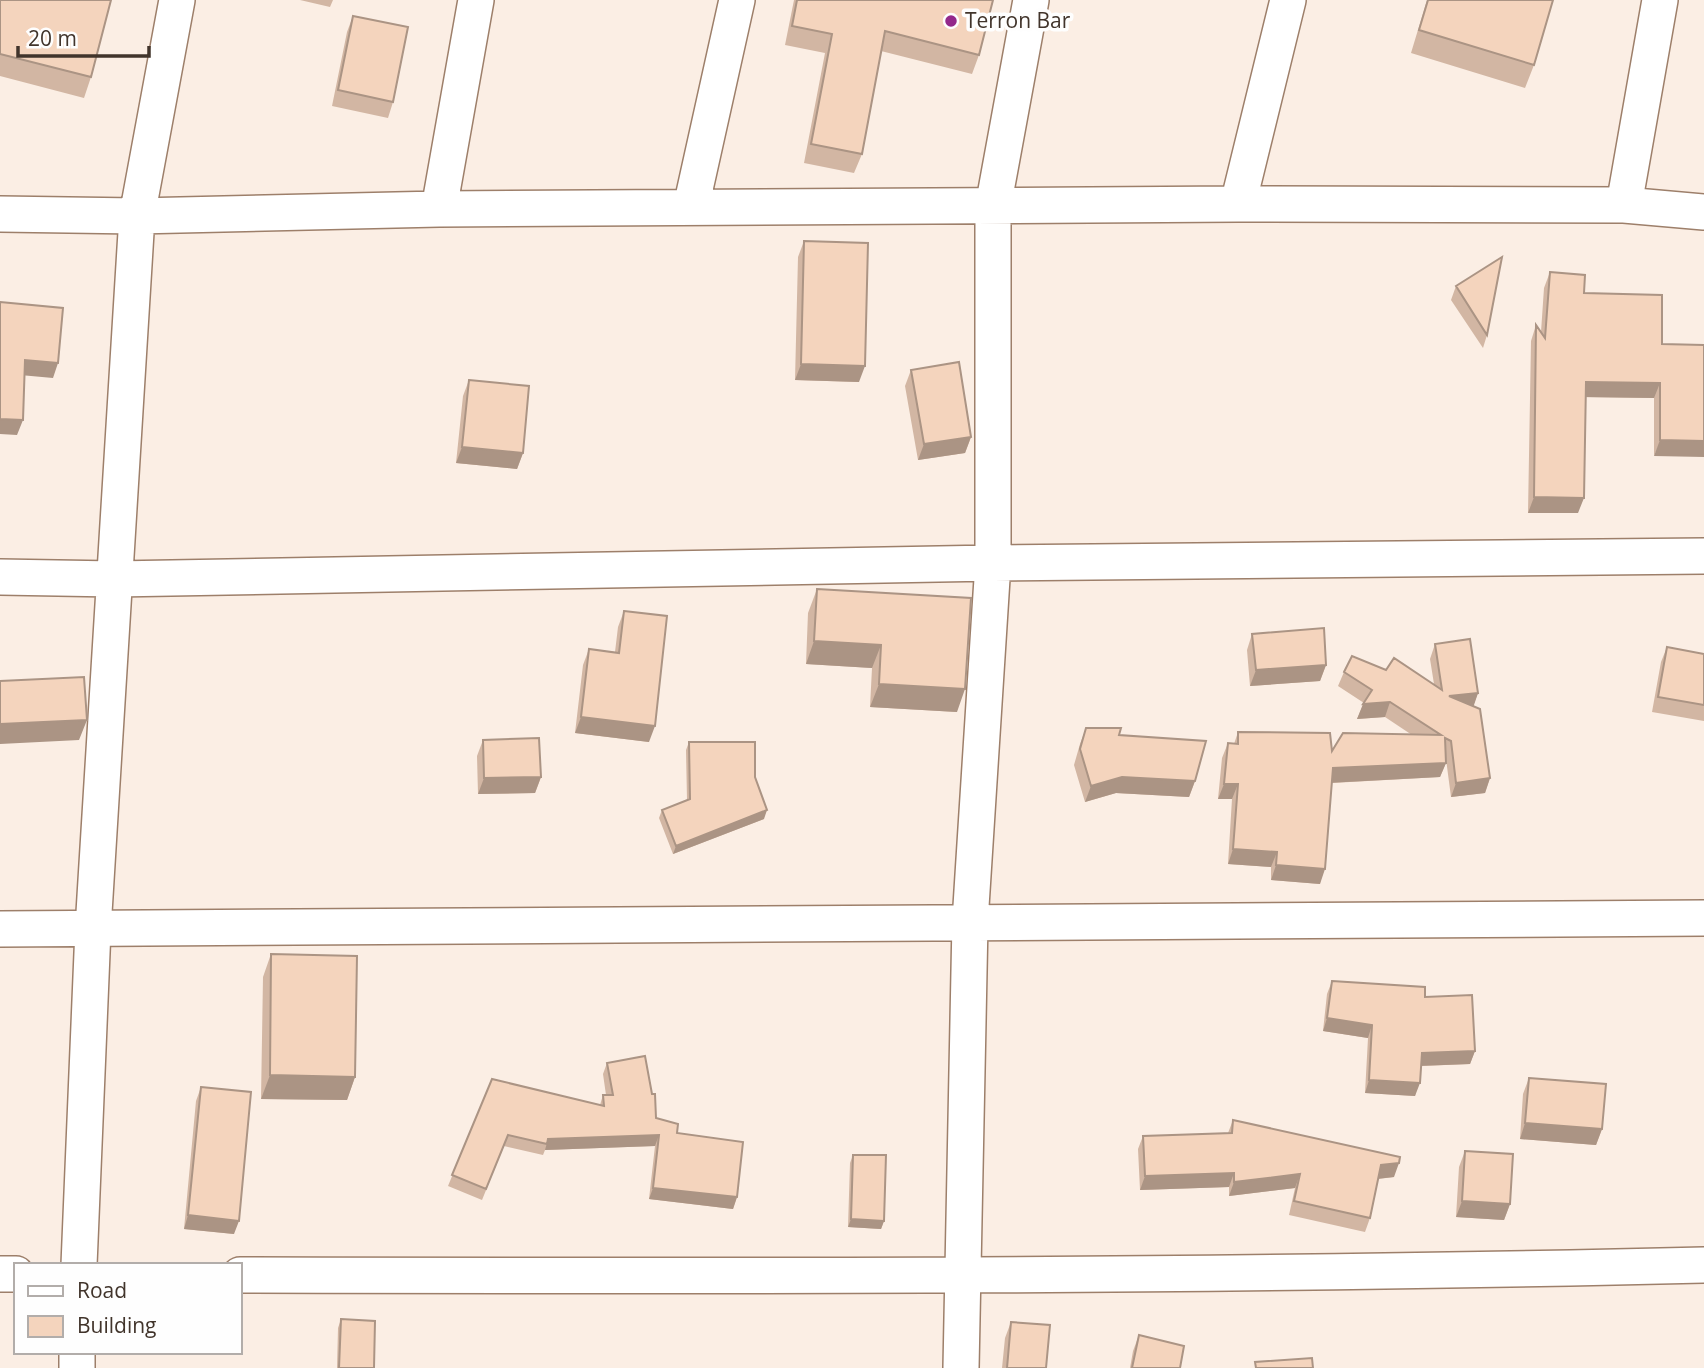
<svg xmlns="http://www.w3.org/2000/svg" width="1704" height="1368" font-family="'Open Sans',sans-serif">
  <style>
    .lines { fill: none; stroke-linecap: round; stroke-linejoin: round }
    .minor-casing { stroke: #9d7f6a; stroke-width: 38 }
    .minor { stroke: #fff; stroke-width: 35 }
    .wall { fill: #d2b6a3 }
    .shaded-wall { fill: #ab9484 }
    .building { fill: #f4d4bd; stroke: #ab9484; stroke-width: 2 }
    .poi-dot { fill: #93288b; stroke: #fefefe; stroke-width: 2.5 }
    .labels { text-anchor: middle; stroke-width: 7; stroke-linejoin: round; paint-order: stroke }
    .poi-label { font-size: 21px; fill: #41342b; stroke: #fefefe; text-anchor: start }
  </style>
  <rect width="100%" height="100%" fill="#fbeee4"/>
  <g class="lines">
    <defs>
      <path id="minor" d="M1238,204l50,-204
        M1624,205l36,-205
        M691,207l46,-207
        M439,209l37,-209
        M0,214l137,2 302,-7 799,-5 386,1 80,7
        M0,577l115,2 878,-16 711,-7
        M0,929l1704,-11
        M79,1265l14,-336 44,-713 40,-216
        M0,1274h16
        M240,1275c488,1 976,2 1464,-10
        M77,1368v-16
        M961,1368l9,-446 23,-359v-356l38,-207"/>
    </defs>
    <use href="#minor" class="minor-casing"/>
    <use href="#minor" class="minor"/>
  </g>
  <path class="wall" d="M0,0l91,77 -7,21 -84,-22z
    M300,0h33l-3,7z
    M794,0h199l-14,55 -7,19 -91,-23 -19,103 -8,19 -50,-10 21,-110 -40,-8z
    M1427,0h126l-19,65 -9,23 -114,-35z
    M353,16l40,86 -5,16 -56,-12 15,-74z
    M804,241l55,141 -64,-2 3,-123z
    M1550,272l112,72 42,1 -50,111v-58l-69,-1 -7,116h-50l3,-172 5,-16 5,7 3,-44z
    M1456,286l31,49 -4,13 -32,-48z
    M911,370l60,67 -6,16 -47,7 -13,-74z
    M469,380l54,73 -6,16 -61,-6 7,-67z
    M817,589l140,123 -87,-5 2,-39 -66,-4 2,-51z
    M624,611l25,131 -74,-9 8,-68 6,-16 26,3 3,-25z
    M1252,634l74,31 -6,16 -70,5 -3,-36z
    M1435,644l43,49 -5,13 17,72 -5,15 -34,4 -5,-38v4l-6,14 -108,6 -12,101 -49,-4v-13l-43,-3 4,-65h-14l4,-41 6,-15 6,1 4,-12 94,19 80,-16 -27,-18 -28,2 7,-16 -26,-17 6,-14 42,-2 48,14 -4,-25z
    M1667,647l37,7v67l-52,-9 9,-50z
    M1086,728l33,7 76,46 -6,16 -73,-4 -31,9 -11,-37 6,-21z
    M483,740l58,37 -6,16 -57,1 -1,-38z
    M689,742l75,77 -91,35 -14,-36 3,-8 25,-10 -1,-50z
    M271,954l84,123 -8,23 -86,-1 2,-122z
    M1332,981l93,16 50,54 -5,13 -49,2 -6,30 -50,-3 3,-55 -45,-7 4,-37z
    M607,1063l49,55 21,15 60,64 -4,12 -84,-10 6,-53 -110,4 -2,5 -39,-9 -22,54 -34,-14 44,-107 108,26 3,-10h3l-3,-21z
    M1529,1078l73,51 -6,16 -76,-6 3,-45z
    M201,1087l33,147 -50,-5 12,-128z
    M1233,1120l161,57 -16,2 -8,39 -5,14 -76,-17 6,-27 -66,8v-9l-89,3 -2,-41 5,-13 85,-3z
    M1465,1151l45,53 -6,16 -48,-3 3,-50z
    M853,1155l31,66 -3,8 -33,-2 2,-64z
    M341,1319l33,49h-37l1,-40z
    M1011,1322l35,46h-44l3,-30z
    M1139,1335l41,33h-50l3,-17z"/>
  <path class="shaded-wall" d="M25,360l33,3 -5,15 -33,-3z
    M801,364l64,2 -6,16 -64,-2z
    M1586,382l74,1 -6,15 -74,-1z
    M0,419l23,1 -6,15 -17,-1z
    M971,437l-6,16 -47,7 6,-16z
    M1660,440l44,1v16l-50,-1z
    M462,447l61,6 -6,16 -61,-6z
    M1534,497l50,1 -6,15h-50z
    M814,641l67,4 -9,23 -66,-4z
    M1326,665l-6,16 -70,5 6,-16z
    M879,684l86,5 -8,23 -87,-5z
    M1478,693l-5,15 -24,-12z
    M1390,702l-5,15 -28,2 6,-15z
    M581,717l74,9 -6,16 -74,-9z
    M87,720l-8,20 -79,4v-20z
    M1446,763l-6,14 -113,6 6,-15z
    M541,777l-6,16 -57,1 6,-16z
    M1122,777l73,4 -6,16 -73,-4 -31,9 6,-16z
    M1490,778l-5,15 -34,4 5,-14z
    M1224,784h14l-6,15h-14z
    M767,810l-3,9 -91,35 3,-8z
    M1233,849l44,3 -6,15 -43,-3z
    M1276,865l49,4 -5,15 -49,-4z
    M1327,1018l45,7 -4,13 -45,-7z
    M1475,1051l-5,13 -53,2 5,-13z
    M270,1075l85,2 -8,23 -86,-1z
    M1369,1080l51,3 -5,13 -50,-3z
    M1525,1123l77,6 -6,16 -76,-6z
    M659,1135l-4,11 -110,4 3,-11z
    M1399,1163l-5,14 -18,2 5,-14z
    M1234,1173l-5,14 -89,3 5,-14z
    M1300,1174l-5,14 -66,8 5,-14z
    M653,1188l84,9 -4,12 -84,-10z
    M1462,1201l48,3 -6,16 -48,-3z
    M188,1215l51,6 -5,13 -50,-5z
    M851,1219l33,2 -3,8 -33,-2z"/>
  <path class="building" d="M0,0h111l-20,77 -91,-23z
    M797,0h196l-14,55 -94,-24 -23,123 -51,-10 21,-110 -40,-8z
    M1428,0h125l-19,65 -115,-35z
    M353,16l55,11 -15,75 -55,-12z
    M804,241l64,2 -3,123 -64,-2z
    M1502,257l-15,78 -31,-49z
    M1550,272l35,3 -1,18 78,2v49l42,1v96l-44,-1v-57l-74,-1 -2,116 -50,-1 2,-172 9,13z
    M0,302l63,6 -5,55 -33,-3 -2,60 -23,-1z
    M959,362l12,75 -47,7 -13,-74z
    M469,380l60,6 -6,67 -61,-6z
    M817,589l154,9 -6,91 -86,-5 2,-39 -67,-4z
    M624,611l43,5 -12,110 -74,-9 8,-68 30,4z
    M1324,628l2,37 -70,5 -4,-36z
    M1470,639l8,54 -29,3 31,13 10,69 -34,5 -5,-42 -6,-3 1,25 -113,5 -8,101 -49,-4 1,-13 -44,-3 5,-65h-14l4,-41 10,1v-12l92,1 2,18 11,-18 98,2 -51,-33 -27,2 9,-14 -28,-18 8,-16 34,14 8,-12 48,32 -7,-46z
    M1667,647l37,7v51l-46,-8z
    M84,677l3,43 -87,4v-43z
    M1086,728h35l-2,7 87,6 -11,40 -73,-4 -31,9 -11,-37z
    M539,738l2,39 -57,1 -1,-38z
    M689,742h66v35l12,33 -91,36 -14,-36 28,-11z
    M271,954l86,2 -2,121 -85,-2z
    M1332,981l93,6v10l47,-2 3,56 -53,2 -2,30 -51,-3 3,-55 -45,-7z
    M645,1056l7,38h3l1,24 22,6 -1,9 66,9 -6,55 -84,-9 6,-53 -111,4 -1,5 -39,-9 -22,54 -34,-14 40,-96 112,27 -1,-11h10l-6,-32z
    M1529,1078l77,6 -4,45 -77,-6z
    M201,1087l50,5 -12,129 -51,-6z
    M1233,1120l167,37 -1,6 -18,2 -11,53 -76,-17 6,-27 -66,8v-9l-89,3 -2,-40 89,-3z
    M1465,1151l48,3 -3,50 -48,-3z
    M853,1155h33l-2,66 -33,-2z
    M341,1319l34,2 -1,47h-35z
    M1011,1322l39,3 -4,43h-39z
    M1139,1335l45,11 -4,22h-48z
    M1312,1358l1,10h-57l-1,-6z"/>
  <circle class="poi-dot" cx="951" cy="21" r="7"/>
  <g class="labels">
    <g class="poi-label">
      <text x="965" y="28">Terron Bar</text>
    </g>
  </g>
  <rect x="14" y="1263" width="228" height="91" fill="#fefefe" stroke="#b2adaa" stroke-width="2"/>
  <rect x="28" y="1286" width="35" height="10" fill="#ffffff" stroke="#b2adaa" stroke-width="2"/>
  <text x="77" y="1298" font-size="21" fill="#41342b">Road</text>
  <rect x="28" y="1316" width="35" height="21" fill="#f4d4bd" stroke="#b2adaa" stroke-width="2"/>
  <text x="77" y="1333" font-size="21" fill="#41342b">Building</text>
  <path d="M18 46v10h131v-10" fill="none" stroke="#41342b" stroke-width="3.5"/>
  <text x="28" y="46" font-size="21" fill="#41342b" stroke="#fefefe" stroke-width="5" paint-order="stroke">20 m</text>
</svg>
